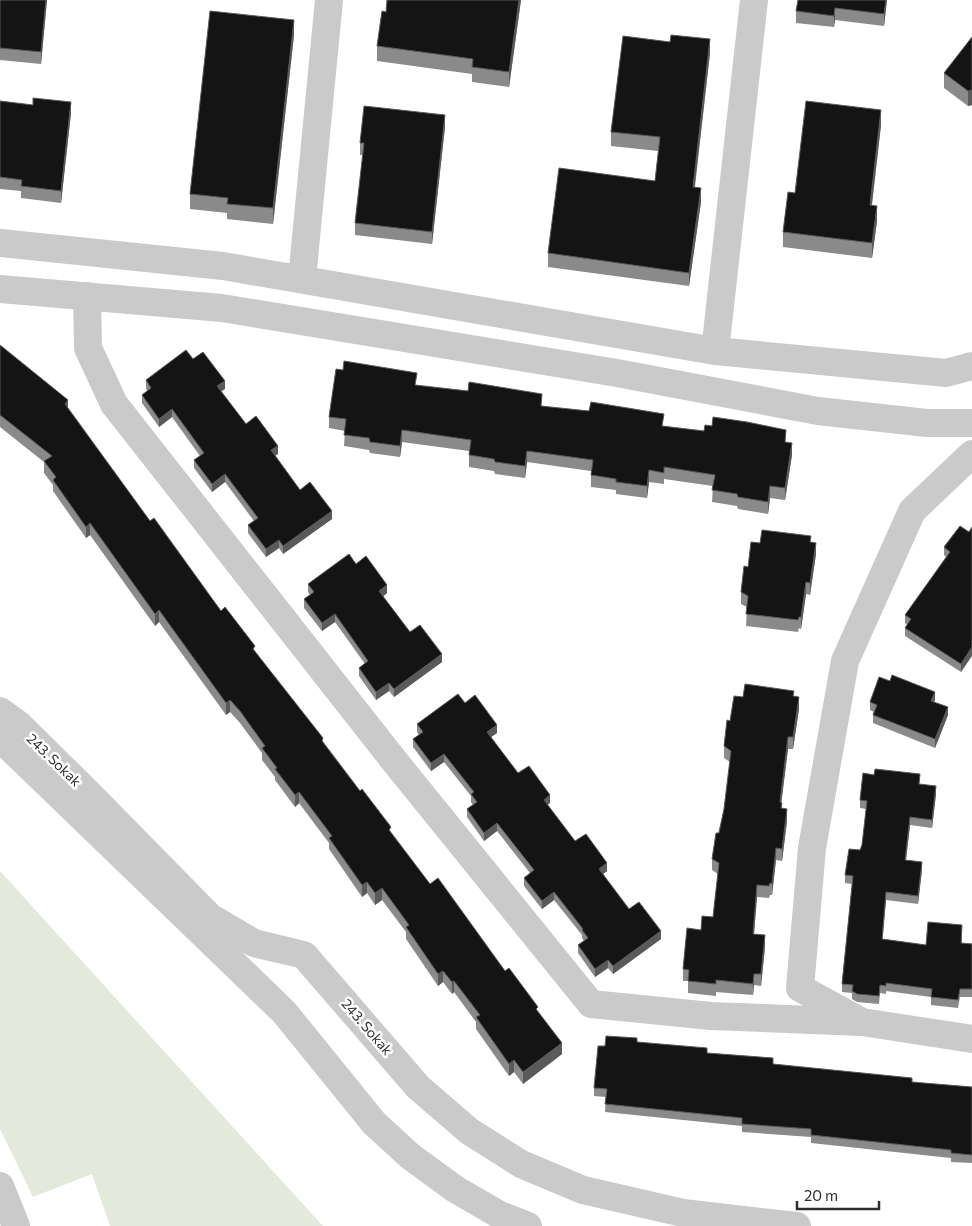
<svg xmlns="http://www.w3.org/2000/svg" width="972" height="1226" font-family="Commissioner,sans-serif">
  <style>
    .green { fill: #e3eadb }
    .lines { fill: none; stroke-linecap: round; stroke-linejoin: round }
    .minor { stroke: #cacaca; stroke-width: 28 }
    .wall { fill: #8a8a8a }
    .shaded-wall { fill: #5a5a5a }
    .building { fill: #141414; stroke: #5a5a5a }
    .labels { text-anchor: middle; stroke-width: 5; stroke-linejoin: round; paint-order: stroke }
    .street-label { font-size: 14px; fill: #2d2d2d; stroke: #fff }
  </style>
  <rect width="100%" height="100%" fill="#fff"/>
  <path class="green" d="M0,871l323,355h-213l-18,-52 -59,23 -33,-68z"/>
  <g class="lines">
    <path class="minor" d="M0,243l223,23 492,85 231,22 26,-7
      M302,279l27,-279
      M0,289l222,19 395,65 201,38 109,12h45
      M87,296l1,52 26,56 278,354 199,246 120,12 151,6
      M715,351l39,-351
      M972,454l-60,57 -67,150 -33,187 -12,140 62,34 110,17
      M0,711l18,13 70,69 122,124 44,26 50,12 114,132 51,44 52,33 62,26 100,23 114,13
      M0,738l284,274 90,111 36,33 45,33 45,26 28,11
      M0,1186l16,40"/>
  </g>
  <path class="wall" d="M0,0h47l-6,64 -41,-4z
    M521,0l-12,87 -37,-5v-8l-95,-13v-15l9,-34z
    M887,0l-3,26 -49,-6 -1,7 -38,-4v-12z
    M294,35l-21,189 -46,-5v-6l-37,-4v-15z
    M972,37v68l-4,1 -24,-18v-15z
    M710,53l-15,134 6,15 -12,84 -141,-19v-14l107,-72 3,-30 -47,-5v-14z
    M0,101l71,12 -10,90 -40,-5v-7l-21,-2z
    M881,125l-9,80 5,16 -5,37 -89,-11v-15l12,-39z
    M445,127l-13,117 -77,-9v-12l8,-68h-3v-12z
    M0,345l68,63 82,113 71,90 34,40 175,233 75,87 33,41 24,42 -39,30 -9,-12 -5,4 -33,-47v-7l-22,-30 -2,2 -9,-12 -5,4 -32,-47v-7l-24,-32 -7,5 -8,-12 -5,4 -33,-48v-6l-30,-40 -4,4 -20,-27v-3l-13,-17v-7l-22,-30 -10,-11 -4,3 -67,-93 -4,4 -65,-91 -4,3 -33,-47v-6l-9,-12v-11l-44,-35z
    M193,359l32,30 -4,2 25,33 32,30 -3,1 25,35 32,29 -49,35 -4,-6 -13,9 -18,-24v-8l6,-4 -29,-39 -13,10 -18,-24v-8l6,-4 -28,-39 -13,10 -17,-24v-8l5,-4 -1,-3v-8z
    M417,385l247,41 122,16 6,13 -7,45 -15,-2 -2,16 -30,-5 -1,-3 -25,-4 1,-16 -49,-7v5l-15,-2 -2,16 -31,-4v-4l-25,-3v-16l-64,-9 -2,16 -30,-4 -1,-3 -25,-4v-16l-67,-9 -2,15 -30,-4 -1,-3 -25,-4 1,-15 -16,-3v-11z
    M969,532l-8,140 -56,-36v-8l2,-3 -2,-2v-8l41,-58 -2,-2v-8z
    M811,542l5,12 -6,41 -4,-1 -5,35 -2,-1 -1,4 -52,-6 1,-19 -6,-3v-12l19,-49z
    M356,564l31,29 -4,4 27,35 32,30 -48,35 -5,-6 -13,9 -17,-24v-8l6,-4 -30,-42 -13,9 -18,-23v-9l6,-4 -2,-3v-8z
    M794,696l5,13 -6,40h-5l-7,54 1,5 5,13 -5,40 -6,-1 -4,35h-2l-1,3 -12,-1 -3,37 11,13 -4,39 -7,-1 -1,10 -37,-3v4l-28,-3v-12h-5v-12l18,-39 12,-13 5,-43 -6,-4v-11l12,-50 6,-47 -6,-4v-12l6,-25 13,-24z
    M935,700l-1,2 14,13 -13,33 -62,-25v-8l1,-3 -4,-2v-8z
    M465,703l32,30 -6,4 27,36 32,30 -3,2 28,36 32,30 -4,3 26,35 32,30 -48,35 -5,-6 -13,9 -17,-24v-8l6,-4 -2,-3v-3l-28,-35 -12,9 -18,-23v-8l6,-5 -33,-42 -13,10 -17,-24v-8l6,-4 -2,-3v-6l-27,-34 -13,9 -18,-24v-8l6,-4 -2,-3v-8z
    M874,775l46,9 16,10 -4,34 -22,-3 -4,35 16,10 -4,34 -32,-4 -4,39 44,6 36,-11v9l10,1v53h-12l-2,11 -27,-3v-8l-45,-6v3l-6,-1 -1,11 -22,-2 -5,-3v-6l-10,-1v-8l10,-100 -7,-1v-8l15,-25 2,-5 4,-36 -6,-1v-8z
    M637,1042l70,11 66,11 139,18 60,5v76l-21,-1v-4l-140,-15v-6l-69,-5v-6l-137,-14 1,-15 -12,-1v-8l11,-42z"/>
  <path class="shaded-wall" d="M46,0h1l-6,64v-12z
    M519,0h2l-12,87v-15z
    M886,0h1l-3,26v-12z
    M835,8v12l-1,7v-11z
    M294,20v15l-21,189v-16z
    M710,39v14l-17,147v-13z
    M972,90v15l-4,1v-15z
    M71,102v11l-10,90v-12z
    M881,110v15l-11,95v-15z
    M445,115v12l-13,117v-12z
    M701,188v14l-12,84v-13z
    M877,206v15l-5,37v-15z
    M225,381v8l-8,5v-8z
    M68,400v12l-3,-8z
    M172,409v8l-13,10v-8z
    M402,430v12l-2,15v-11z
    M792,443v12l-7,45v-12z
    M278,446v8l-7,4v-8z
    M527,451v11l-2,16v-12z
    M649,470v12l-2,16v-12z
    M225,474v8l-13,10v-8z
    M770,486v12l-2,16v-12z
    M332,511v8l-49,35v-8z
    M90,523v12l-4,3v-11z
    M279,540v8l-13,9v-8z
    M816,543v11l-6,41v-12z
    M806,582v12l-5,35v-12z
    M387,585v8l-8,6v-8z
    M159,610v12l-4,4v-12z
    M335,614v8l-13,9v-8z
    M972,647v9l-11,16v-8z
    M442,654v8l-48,35v-8z
    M389,683v8l-13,9v-8z
    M935,692v8l-4,9v-8z
    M799,697v12l-6,40v-12z
    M230,700v12l-4,3v-12z
    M948,707v8l-13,33v-9z
    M497,725v8l-10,7v-8z
    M788,737v12l-8,65v-12z
    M444,754v8l-13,9v-8z
    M936,786v8l-4,34v-8z
    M299,792v11l-4,4v-12z
    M550,795v8l-6,5v-8z
    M787,809v12l-5,40v-12z
    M910,817v8l-5,43v-8z
    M497,823v8l-13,10v-8z
    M776,848v12l-4,35v-11z
    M922,862v8l-4,34v-8z
    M607,863v8l-8,6v-8z
    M367,882v11l-5,4v-12z
    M757,885v12l-4,49v-12z
    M382,888v12l-7,5v-12z
    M554,892v8l-12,9v-8z
    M886,892v8l-4,47v-8z
    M661,931v8l-48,35v-8z
    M765,935v12l-4,39v-12z
    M608,960v8l-13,9v-8z
    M443,971v11l-5,4v-12z
    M754,974v11l-1,10v-11z
    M454,981v11l-2,2v-12z
    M562,1043v11l-39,30v-12z
    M514,1060v12l-5,4v-12z"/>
  <path class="building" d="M0,0h46l-5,52 -41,-4z
    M387,0h132l-10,72 -37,-5 1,-8 -96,-13 5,-35 4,1z
    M798,0h88l-2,14 -49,-6 -1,8 -38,-5z
    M210,11l84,9 -21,188 -46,-4 1,-6 -38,-4z
    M671,35l39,4 -17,148 8,1 -12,85 -141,-20 11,-85 96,13 5,-44 -49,-5 12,-96 47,6z
    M972,37v53l-4,1 -24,-18z
    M33,98l38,4 -10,89 -40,-5 1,-6 -22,-3v-76l33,4z
    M806,101l75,9 -11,95 7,1 -5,37 -89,-11 5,-40 7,1z
    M364,106l81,9 -13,117 -77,-9 9,-80h-4z
    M0,345l68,55 -3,4 85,117 4,-3 67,93 4,-4 30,39 -2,3 70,89 -1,3 38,50 2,-2 29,38 -2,3 41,54 8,-6 67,93 4,-3 29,39 -2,2 26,34 -39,29 -9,-12 -5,4 -33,-47 4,-2 -26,-34 -2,1 -9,-11 -5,3 -32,-47 3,-2 -27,-37 -7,5 -8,-11 -5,3 -33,-47 3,-2 -33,-44 -4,3 -20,-26 2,-1 -15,-20 3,-2 -25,-35 -10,-11 -4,3 -67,-93 -4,4 -65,-91 -4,4 -33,-47 3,-3 -12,-16 8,-5 -52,-41z
    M186,350l7,9 10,-7 22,29 -8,5 29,38 10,-8 22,30 -7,4 29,40 10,-8 22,29 -49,35 -4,-6 -13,9 -18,-24 10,-7 -33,-44 -13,10 -18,-24 10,-7 -32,-44 -13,10 -17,-24 9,-7 -5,-8z
    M344,361l73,12 -2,12 53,6 1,-9 73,12 -1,12 48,5 2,-9 73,12 -2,12 42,5 1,-6 7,1 1,-9 34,5 39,8 -1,12 7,1 -7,45 -15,-2 -2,16 -30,-5 -1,-3 -25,-4 3,-15 -51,-8v6l-15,-3 -2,16 -31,-4v-3l-25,-4 2,-15 -66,-9 -2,15 -30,-4 -1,-3 -25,-4 2,-15 -69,-10 -2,16 -30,-4 -1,-4 -25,-3 2,-16 -17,-2 7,-48 7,1z
    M960,526l9,6 3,-5v120l-11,17 -56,-36 6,-9 -6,-4 45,-63 -6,-5z
    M762,530l49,6 -1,6 6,1 -6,40 -4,-1 -5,35h-2l-1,3 -52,-6 2,-18 -7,-4 3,-26 4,1 3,-25 9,1z
    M349,554l7,10 10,-8 21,29 -8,6 31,41 10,-7 22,29 -48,35 -5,-6 -13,9 -17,-24 9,-7 -33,-47 -13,9 -18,-24 10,-7 -6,-8z
    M892,675l43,17 -4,9 17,6 -13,32 -62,-24 4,-10 -7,-3 9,-25 11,4z
    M745,684l49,7 -1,5 6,1 -6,40h-5l-8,65 2,1 -1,5 6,1 -5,40 -6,-1 -4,36 -2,-1 -1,3 -12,-1 -4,49 12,1 -4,39h-7l-1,10 -37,-4v4l-28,-3 1,-11 -6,-1 4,-41 14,2 1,-14 11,1 6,-54 -7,-4 4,-26h3l5,-24 7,-58 -7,-5 3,-26 3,1 4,-25 9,1z
    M458,694l7,9 10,-8 22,30 -10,7 31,41 11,-7 21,29 -6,5 31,41 11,-7 21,29 -8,6 30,40 10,-7 22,29 -48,35 -5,-6 -13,9 -17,-24 10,-7 -6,-8 1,-1 -29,-37 -12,9 -18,-23 10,-8 -37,-47 -13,10 -17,-24 10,-7 -6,-8 3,-2 -30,-38 -13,9 -18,-24 10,-7 -6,-8z
    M875,769l45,5 -1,10 17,2 -4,34 -22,-3 -5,43 17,2 -4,34 -32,-4 -4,47 44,6 2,-23 34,3 -1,18 11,1v45h-12l-2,11 -27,-3 1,-8 -46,-6v3l-6,-1 -1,11 -22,-2 -5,-3 1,-6 -11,-1 11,-108 -8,-1 4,-26 11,1 2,-5 5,-44 -7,-1 3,-27 11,2z
    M606,1036l31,2v4l70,6v5l66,5v6l139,14v4l60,5v68l-21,-2v-3l-140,-15v-6l-69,-5v-6l-137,-14 2,-15 -13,-1 4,-42h7z"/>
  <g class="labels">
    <g class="street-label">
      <text transform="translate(54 760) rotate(44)" y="5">243. Sokak</text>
      <text transform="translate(367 1027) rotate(49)" y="5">243. Sokak</text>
    </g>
  </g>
  <path d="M797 1201v8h82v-8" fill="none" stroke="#2d2d2d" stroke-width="2.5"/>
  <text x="804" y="1201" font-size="15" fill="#2d2d2d" stroke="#ffffff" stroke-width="4" paint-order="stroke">20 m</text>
</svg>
